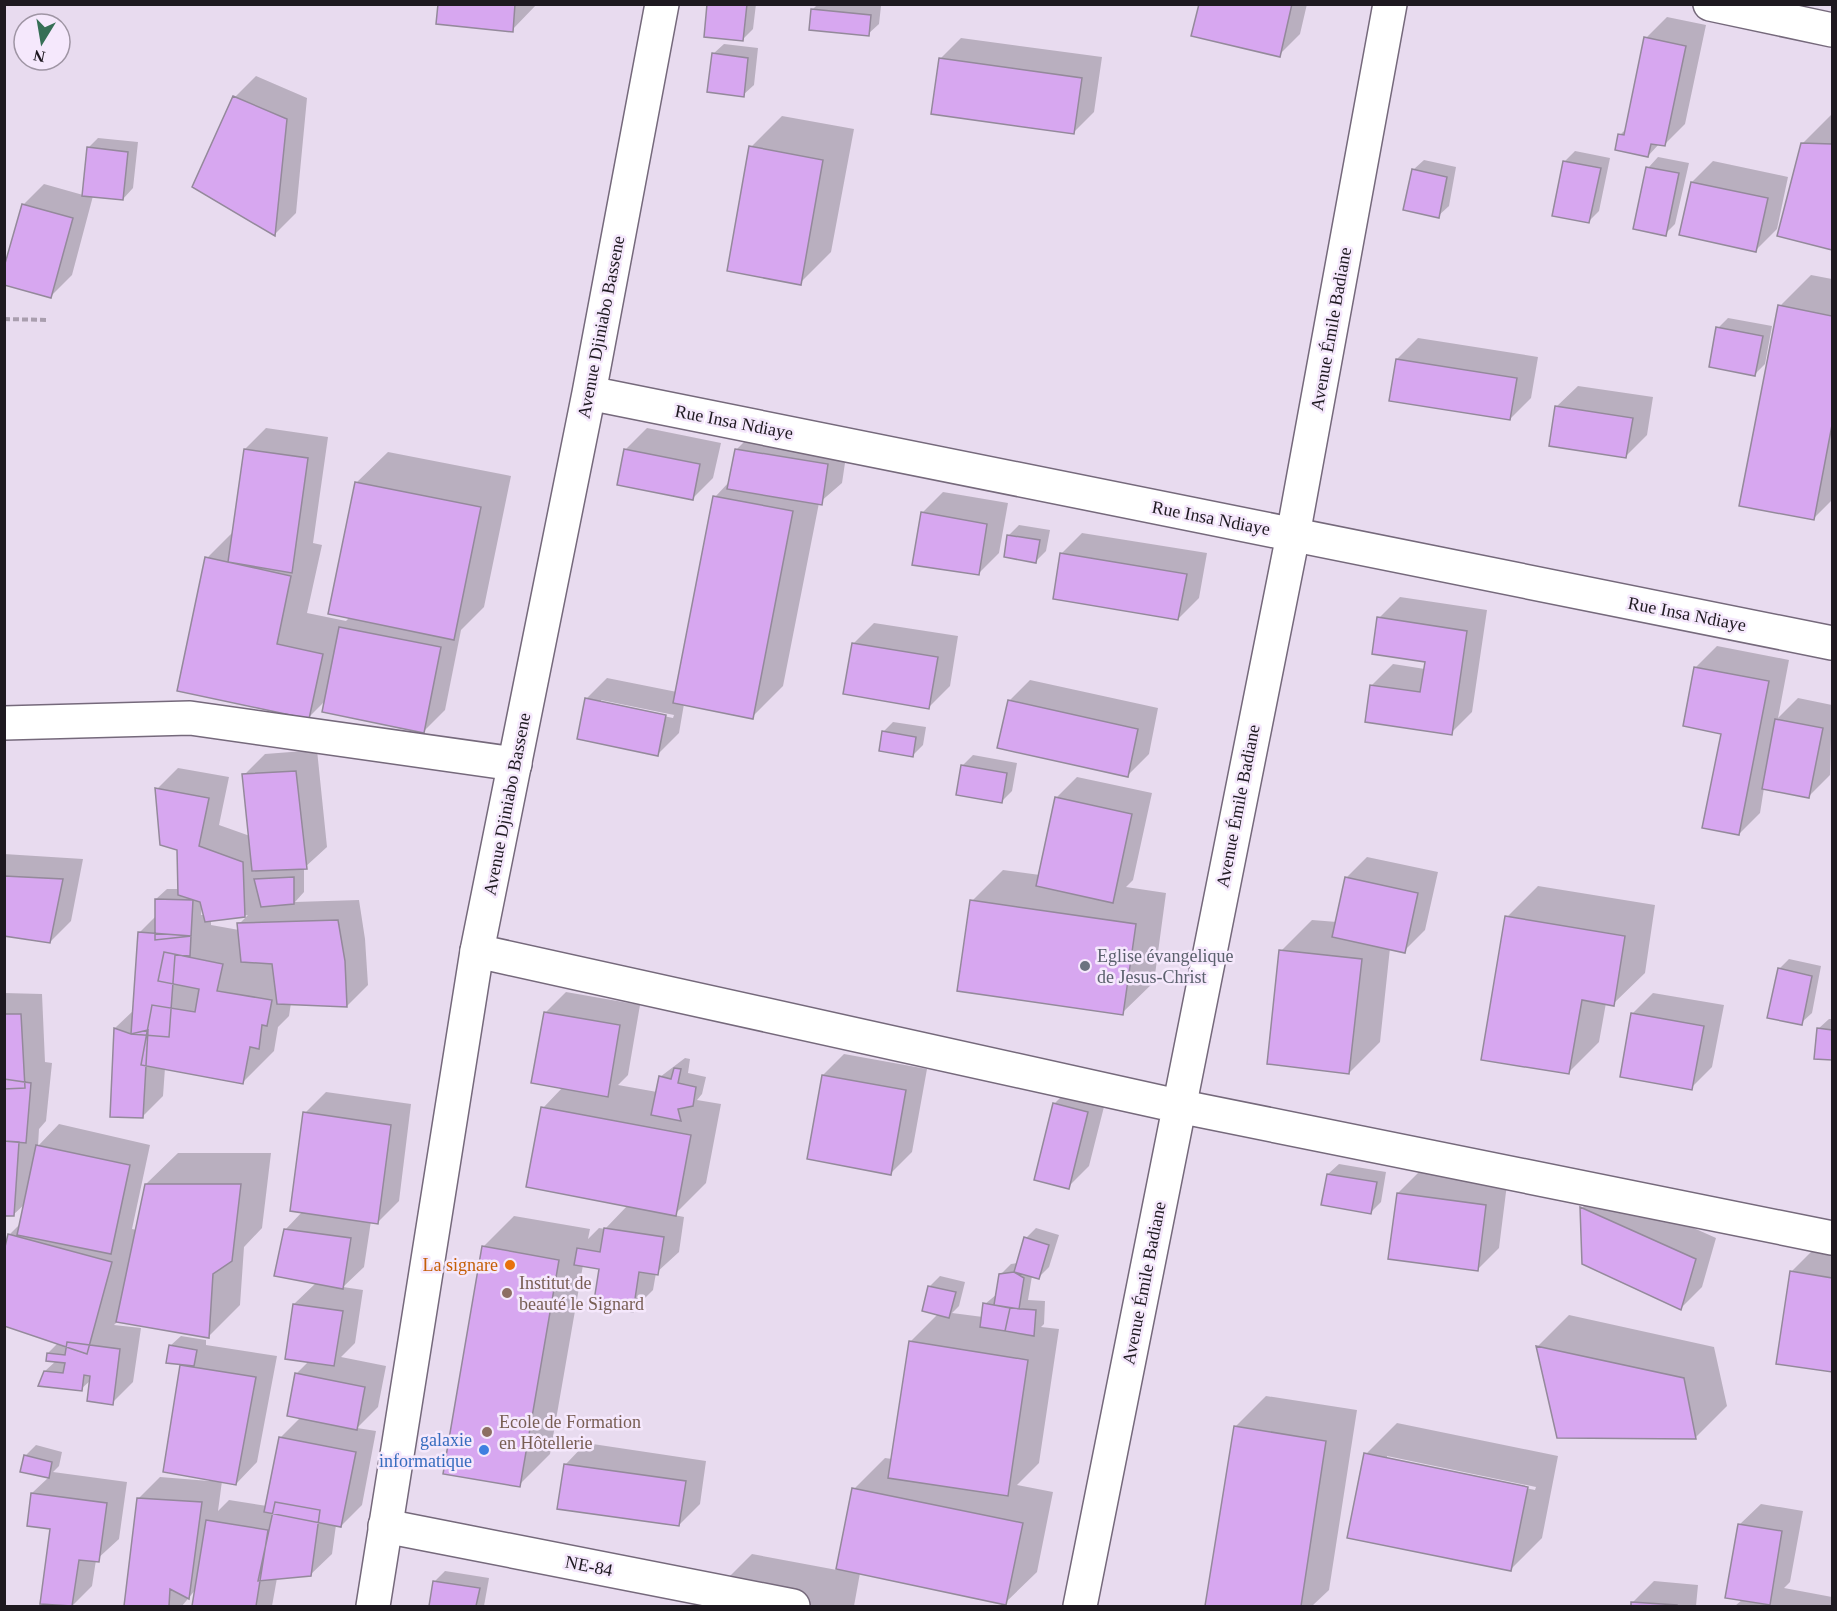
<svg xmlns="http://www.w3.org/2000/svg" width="1837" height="1611" font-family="Georgia,serif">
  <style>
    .shadow { fill: #0003; fill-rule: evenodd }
    .building { fill: #d7a7f0; stroke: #94899b; stroke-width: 1.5 }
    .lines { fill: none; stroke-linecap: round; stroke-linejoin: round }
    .minor-casing { stroke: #75697b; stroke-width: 36 }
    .secondary-casing { stroke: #75697b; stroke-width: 36 }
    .path { stroke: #a99eae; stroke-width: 4; stroke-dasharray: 6 3; stroke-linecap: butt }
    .minor { stroke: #fff; stroke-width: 33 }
    .secondary { stroke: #fff; stroke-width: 33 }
    .worship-dot { fill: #6b7280; stroke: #f5e8fc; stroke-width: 2 }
    .food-dot { fill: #e8710a; stroke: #f5e8fc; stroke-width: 2 }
    .education-dot { fill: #8d6e63; stroke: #f5e8fc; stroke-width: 2 }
    .shop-dot { fill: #3f7fe0; stroke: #f5e8fc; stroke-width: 2 }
    .labels { text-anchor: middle; stroke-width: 5; stroke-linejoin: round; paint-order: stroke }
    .street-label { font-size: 18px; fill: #1e1920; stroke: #f5e8fc }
    .worship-label { font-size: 18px; fill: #5b616d; stroke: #f5e8fc; text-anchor: start }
    .food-label { font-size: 18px; fill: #c56008; stroke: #f5e8fc; text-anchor: end }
    .education-label { font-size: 18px; fill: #785e54; stroke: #f5e8fc; text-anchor: start }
    .shop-label { font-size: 18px; fill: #366cbe; stroke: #f5e8fc; text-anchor: end }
  </style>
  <rect width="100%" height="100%" fill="#e8dbef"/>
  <path class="shadow" d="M439,4h98l-25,26z
    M709,4h47l-3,25 -10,10z
    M818,4l63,2 -2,18 -11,10 -56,-24z
    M1200,4h107l-7,30 -21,21z
    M1667,17l39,8 -21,99 -21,21 -5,-1 -11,12 -28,-21 8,-8 18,-89z
    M961,38l141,19 -8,55 -21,21 -133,-74z
    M724,44l34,4 -4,37 -11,10 -30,-41z
    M256,76l51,22 -11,115 -21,21 -40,-137z
    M1832,114v134l-53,-13 23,-91z
    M782,116l72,13 -23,123 -31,31 -49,-136z
    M98,138l40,4 -5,46 -10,11 -30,-3 -21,79 -21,21 -28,-91 21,-21 39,11 5,-47z
    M1575,151l35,7 -11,53 -10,10 -24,-60z
    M1658,157l31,6 -14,61 -10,10 -17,-66z
    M1424,160l32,7 -7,39 -11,10 -25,-46z
    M1713,161l75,16 -11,52 -21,21 -64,-68z
    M1811,275l21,4v221l-19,19 -33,-213z
    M1728,318l44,8 -7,38 -10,10 -37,-46z
    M1418,338l120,19 -7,41 -21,21 -113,-60z
    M1578,386l75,11 -6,38 -21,21 -70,-49z
    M266,428l62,9 -15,106 9,2 -15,68 39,8 4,-4 6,-134 32,-31 123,24 -27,131 -23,23 -16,80 -21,21 -98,-31 -17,17 -102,-159 27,-27 11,-82z
    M647,428l74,15 -8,35 -21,21 -73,-15 7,-35z
    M757,429l91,14 -6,40 -23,20 -36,183 -31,31 -68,-13 -5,29 -21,21 -72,-55 21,-21 70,14 38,-195 15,-16 6,-31zM601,700l73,15 -1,3 -72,-15z
    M943,492l65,11 -9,50 -21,21 -56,-61z
    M1019,525l31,5 -4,21 -10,10 -31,-5 4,-21z
    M1082,533l125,20 -8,45 -21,21 -117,-65z
    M1400,597l87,13 -15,102 -21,21 -79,-48 21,-21 32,5 1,-8 -47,-43z
    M874,623l84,13 -8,50 -21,21 -76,-63z
    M1717,646l72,14 -11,58 20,-20 34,7 -2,70 -21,21 -45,-8 -4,25 -21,21 -16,-102 -38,-7 11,-58z
    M1030,680l128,28 -9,46 -21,21 -119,-74z
    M893,722l33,5 -3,18 -10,10 -30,-23z
    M317,750l10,97 -23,21v24l-9,10 64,-2 6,39 3,46 -21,21 -56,-3 -2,13 -11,11 -4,24 -31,31 -78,-14 -2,28 -21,21 -30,-2 3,-87 19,-18 5,-77 17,-17v-17l11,-10h12v-40l-22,-60 21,-21 51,9 -10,48 31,11 -6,-61 21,-21zM202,905l3,10h-4zM248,915l-9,9v6l-28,-5v-5z
    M973,755l44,8 -5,28 -10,10 -44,-7 5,-29z
    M1077,777l75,16 -19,87 -7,7 40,6 -12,89 -32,31 -150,-112 31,-31 37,5 16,-77z
    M4,854l79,5 -12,62 -21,21 -46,-8z
    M1367,857l71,15 -13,58 -21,21 -14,-3 -10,94 -31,31 -68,-122 31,-31 25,2 9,-44z
    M1538,886l117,19 -10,68 -32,31 -7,-1 -7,39 -31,31 -61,-156z
    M1789,959l32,7 -9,47 -11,10 -22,-54z
    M566,992l74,13 -12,70 -10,10 39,7 3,-15 25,-19 5,1 -2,14 18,4 -4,17 -5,6 24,4 -15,79 -32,32 10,2 -5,35 -23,21 -3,17 -21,21 -32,-43 -17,-3 -33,189 -31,31 -36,-238 31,-31 76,13 -2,10 11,-11 6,1 23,-24 -85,-97 20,-21 -18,-74z
    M4,993l38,1 3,68 7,1 -6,58 -7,8 -1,17 21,-22 91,21 -18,84 5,1 9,-46 32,-31h93l-9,75 -18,19 -4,58 -31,31 -91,-15 -4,4 27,3 -8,54 -21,21 -21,-23 -10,9 -36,-18 11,-10 -8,-8 10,-10 -54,-85 6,-24 11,-11 5,-20 -13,12 -9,-1z
    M1653,993l71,12 -12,62 -21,21 -59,-74z
    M1829,1019h3v40l-16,-2 2,-28z
    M844,1054l83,15 -15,83 -21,21 -68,-98z
    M1076,1082l32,9 -19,75 -21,21 -32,-8 19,-76z
    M326,1092l85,12 -12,97 -21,21 -7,-1 -7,46 -21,20 20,3 -8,53 -14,14 45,9 -8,41 -21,21 19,3 -14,74 -21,21 -5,-1 -4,29 -22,21 -33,3 -5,28h-79l3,-17 -14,17h-57l14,-108 21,-21 49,4v-2l-44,-8 19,-108 -14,-17 11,-10 25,4v5l71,11 -20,106 -21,22 -14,-3 -4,30 11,-11 38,6 13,-68 21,-21 -5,-43 13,-13 -15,-57 22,-21 -31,-53 18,-19 2,-98z
    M1339,1164l47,8 -5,30 -10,10 -43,-38z
    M1419,1172l88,12 -8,64 -21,21 -80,-76z
    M1602,1187l114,51 -14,49 -21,21 -99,-100z
    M1036,1228l23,7 -10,32 -11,11 -6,-2 -4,24 17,1 -1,23 -3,3 18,2 -20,134 -22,22 36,7 -16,80 -32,31 -145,-30 -6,33h-154l52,-52 85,16 17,-81 31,-31 7,1 18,-117 29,-29 -9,-27 10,-10 25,6 -6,24 -7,7 31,4 2,-13 12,-10 3,-19 11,-11 7,-1 8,-25z
    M1812,1251l20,3v116l-54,-7 13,-91z
    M1569,1315l145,32 13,59 -31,31 -138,-1 -20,-90z
    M1266,1396l91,14 -28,180 -17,16h-105l28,-179z
    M1397,1423l161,33 -16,82 -31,31 -145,-115zM1387,1456l149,31 -1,3 -148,-31z
    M586,1443l120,18 -6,43 -21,21 -114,-60z
    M36,1445l26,7 -3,14 -6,6 74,10 -8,57 -23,21 -4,26 -20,20 -31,-3 10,-76 -19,-34 17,-16 -24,-21z
    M1761,1504l42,7 -13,71 -6,6 48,9v9h-97l8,-7 -4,-74z
    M445,1571l44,7 -5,28h-53l4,-25z
    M1654,1581l44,4 -2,21h-64l1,-4z"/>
  <path class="building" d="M438,4h77l-2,28 -77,-8z
    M707,4h40l-4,37 -39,-4z
    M1199,4h93l-12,53 -89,-21z
    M811,9l60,6 -2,21 -60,-6z
    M1644,37l42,9 -21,100 -14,-2 -3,13 -33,-7 3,-16 6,1z
    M712,53l36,5 -4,39 -37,-5z
    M939,58l143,20 -8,56 -143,-20z
    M233,96l54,23 -12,117 -83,-49z
    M1801,143l31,1v106l-55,-14z
    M749,146l74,14 -22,125 -74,-14z
    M87,147l41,5 -5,48 -41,-4z
    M1563,161l38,7 -12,55 -37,-7z
    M1646,167l33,6 -13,63 -33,-7z
    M1412,169l35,8 -8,41 -36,-8z
    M1691,182l77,16 -12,54 -77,-17z
    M22,204l51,14 -22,80 -47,-13v-18z
    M1778,305l54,11v109l-18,95 -75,-14z
    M1716,327l47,9 -8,40 -46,-9z
    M1396,359l121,19 -7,42 -121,-19z
    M1555,406l78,12 -7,40 -77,-12z
    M244,449l64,9 -16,115 -64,-11z
    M624,449l76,15 -7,36 -76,-15z
    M735,449l93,15 -6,41 -95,-16z
    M355,482l126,25 -27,133 -126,-26z
    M713,496l80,15 -40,208 -80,-16z
    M921,512l66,12 -8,51 -67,-10z
    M1007,535l33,5 -4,23 -32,-6z
    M1060,553l127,21 -9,46 -125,-21z
    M205,557l86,19 -14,68 46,10 -14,65 -132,-28z
    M1377,617l90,14 -15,104 -87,-13 5,-37 50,7 5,-30 -53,-8z
    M339,627l102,20 -17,86 -102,-21z
    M852,643l86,14 -9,52 -86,-15z
    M1694,667l75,14 -30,154 -37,-7 19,-94 -38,-8z
    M585,698l81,17 -8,41 -81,-17z
    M1008,700l130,29 -10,48 -131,-29z
    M1775,719l48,9 -14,70 -47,-9z
    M882,731l34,6 -3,20 -34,-6z
    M961,765l46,8 -5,30 -46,-8z
    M296,771l11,98 -55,2 -10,-97z
    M155,788l54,10 -10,48 44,16 2,55 -40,5 -5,-20 -22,-7 -1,-45 -17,-5z
    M1055,797l77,17 -19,89 -77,-17z
    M4,876l59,3 -13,64 -46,-7z
    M294,877v27l-33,3 -7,-28z
    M1345,877l73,16 -13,60 -73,-16z
    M155,899l38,1 -2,36 -36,4z
    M970,900l166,24 -13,91 -166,-24z
    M1505,916l120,20 -11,70 -32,-6 -13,74 -88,-14z
    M338,920l7,41 2,46 -70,-3 -5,-40 -31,-2 -4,-39z
    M138,932l53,4 -1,20 -15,-1 -6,82 -38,-3z
    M1279,950l83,9 -13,115 -82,-10z
    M164,952l59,12 -6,27 55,9 -5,26 -5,-1 -3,24 -9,-2 -7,37 -102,-19 11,-60 43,7 4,-23 -41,-8z
    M1778,968l34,8 -10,49 -35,-7z
    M544,1012l76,13 -12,72 -77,-14z
    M1631,1013l73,13 -12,64 -72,-13z
    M4,1014h17l4,74 -21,1z
    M114,1028l17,6 17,-4 -5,88 -33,-1z
    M1817,1028l15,2v30l-18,-1z
    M674,1068l7,1 -3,14 18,4 -3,19 -15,3 3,12 -30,-6 8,-39 12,3z
    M822,1075l84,15 -15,85 -84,-16z
    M4,1079l27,4 -5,60 -22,-2z
    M1053,1103l35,9 -19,77 -35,-9z
    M541,1107l150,28 -15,81 -150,-29z
    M303,1112l88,13 -13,99 -88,-13z
    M4,1141l15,1 -5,74h-10z
    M36,1145l94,20 -19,89 -94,-19z
    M1327,1174l50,8 -6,32 -50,-9z
    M145,1184h96l-9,77 -19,13 -4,64 -93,-16z
    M1397,1193l89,12 -8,66 -90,-12z
    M1580,1207l116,52 -15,51 -99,-46z
    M604,1228l60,9 -6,38 -19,-3 -6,40 -40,-5 6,-38 -25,-4 3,-17 23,4z
    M284,1229l67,9 -8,51 -69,-13z
    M8,1234l104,28 -25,92 -83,-28v-75z
    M1024,1237l25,8 -10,34 -25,-7z
    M482,1246l77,14 -39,227 -77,-13z
    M1790,1271l42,7v94l-56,-8z
    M1014,1272l10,6 -5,31 -25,-4 5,-31z
    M928,1286l28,6 -7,26 -27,-7z
    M983,1303l27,5 -5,23 -25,-4z
    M293,1304l50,7 -9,55 -49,-7z
    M1010,1308l26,2 -2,26 -29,-5z
    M909,1341l119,19 -20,136 -120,-18z
    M67,1342l53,7 -7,56 -26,-4 3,-25 -6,-1 -2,16 -44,-5 6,-15 19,2 2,-10 -19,-2 1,-8 18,2z
    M169,1345l28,5 -3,16 -28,-3z
    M1536,1346l148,32 12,61 -139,-1z
    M180,1365l76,12 -20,108 -73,-13z
    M295,1373l70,14 -8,43 -70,-14z
    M1234,1426l92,15 -25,165h-96z
    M279,1437l77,15 -15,75 -77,-15z
    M1364,1453l164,34 -17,84 -164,-33z
    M24,1455l28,7 -3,16 -29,-6z
    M564,1464l122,17 -7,45 -122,-17z
    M852,1488l171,35 -17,82 -170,-36z
    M31,1493l76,10 -8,59 -20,-2 -7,46 -32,-2 10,-75 -23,-3z
    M137,1498l65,4 -13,97 -19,-10 -1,17h-45z
    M275,1502l45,8 -9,66 -53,5z
    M206,1520l62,10 -12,76h-64z
    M1738,1524l44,7 -12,74 -45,-7z
    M433,1581l47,7 -4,18h-47z
    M1631,1602l46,3v1h-46z"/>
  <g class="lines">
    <defs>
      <path id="minor" d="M1710,4l122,26
        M4,723l186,-5 325,46
        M477,951l701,155 654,132
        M385,1526l408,80
        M1080,1606l213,-1071 97,-531"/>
      <path id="secondary" d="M589,393l1243,250
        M373,1606l104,-655 112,-558 73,-389"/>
    </defs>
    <use href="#minor" class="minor-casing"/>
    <use href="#secondary" class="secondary-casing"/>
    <path class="path" d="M4,319l45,1"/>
    <use href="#minor" class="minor"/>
    <use href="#secondary" class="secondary"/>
  </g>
  <circle class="worship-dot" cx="1085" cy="966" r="6"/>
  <circle class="food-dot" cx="510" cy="1265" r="6"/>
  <g class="education-dot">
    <circle cx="507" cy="1293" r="6"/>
    <circle cx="487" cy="1432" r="6"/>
  </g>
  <circle class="shop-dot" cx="484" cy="1450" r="6"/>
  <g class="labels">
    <g class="street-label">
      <text transform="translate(601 327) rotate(-79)" y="6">Avenue Djiniabo Bassene</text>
      <text transform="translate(1331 329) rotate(-80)" y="6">Avenue Émile Badiane</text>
      <text transform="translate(734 422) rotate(11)" y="6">Rue Insa Ndiaye</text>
      <text transform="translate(1211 518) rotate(11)" y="6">Rue Insa Ndiaye</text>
      <text transform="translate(1687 614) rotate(11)" y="6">Rue Insa Ndiaye</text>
      <text transform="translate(507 804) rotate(-79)" y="6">Avenue Djiniabo Bassene</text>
      <text transform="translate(1238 806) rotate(-79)" y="6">Avenue Émile Badiane</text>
      <text transform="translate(1144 1283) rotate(-79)" y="6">Avenue Émile Badiane</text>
      <text transform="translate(589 1566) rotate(11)" y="6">NE-84</text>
    </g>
    <g class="worship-label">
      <text x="1097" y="962">Eglise évangelique<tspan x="1097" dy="21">de Jesus-Christ</tspan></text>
    </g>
    <g class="food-label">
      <text x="498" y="1271">La signare</text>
    </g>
    <g class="education-label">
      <text x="519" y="1289">Institut de<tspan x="519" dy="21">beauté le Signard</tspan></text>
      <text x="499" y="1428">Ecole de Formation<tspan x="499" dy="21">en Hôtellerie</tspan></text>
    </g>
    <g class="shop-label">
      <text x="472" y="1446">galaxie<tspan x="472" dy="21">informatique</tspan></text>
    </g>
  </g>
  <rect width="1837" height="1611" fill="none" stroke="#1e1920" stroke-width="12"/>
  <g transform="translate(42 42) rotate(191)"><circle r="28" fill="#f5e8fc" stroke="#9f95a4" stroke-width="1.5"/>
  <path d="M0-4.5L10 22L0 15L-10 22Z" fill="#366f56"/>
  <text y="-9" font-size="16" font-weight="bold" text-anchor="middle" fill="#1e1920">N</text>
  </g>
</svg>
